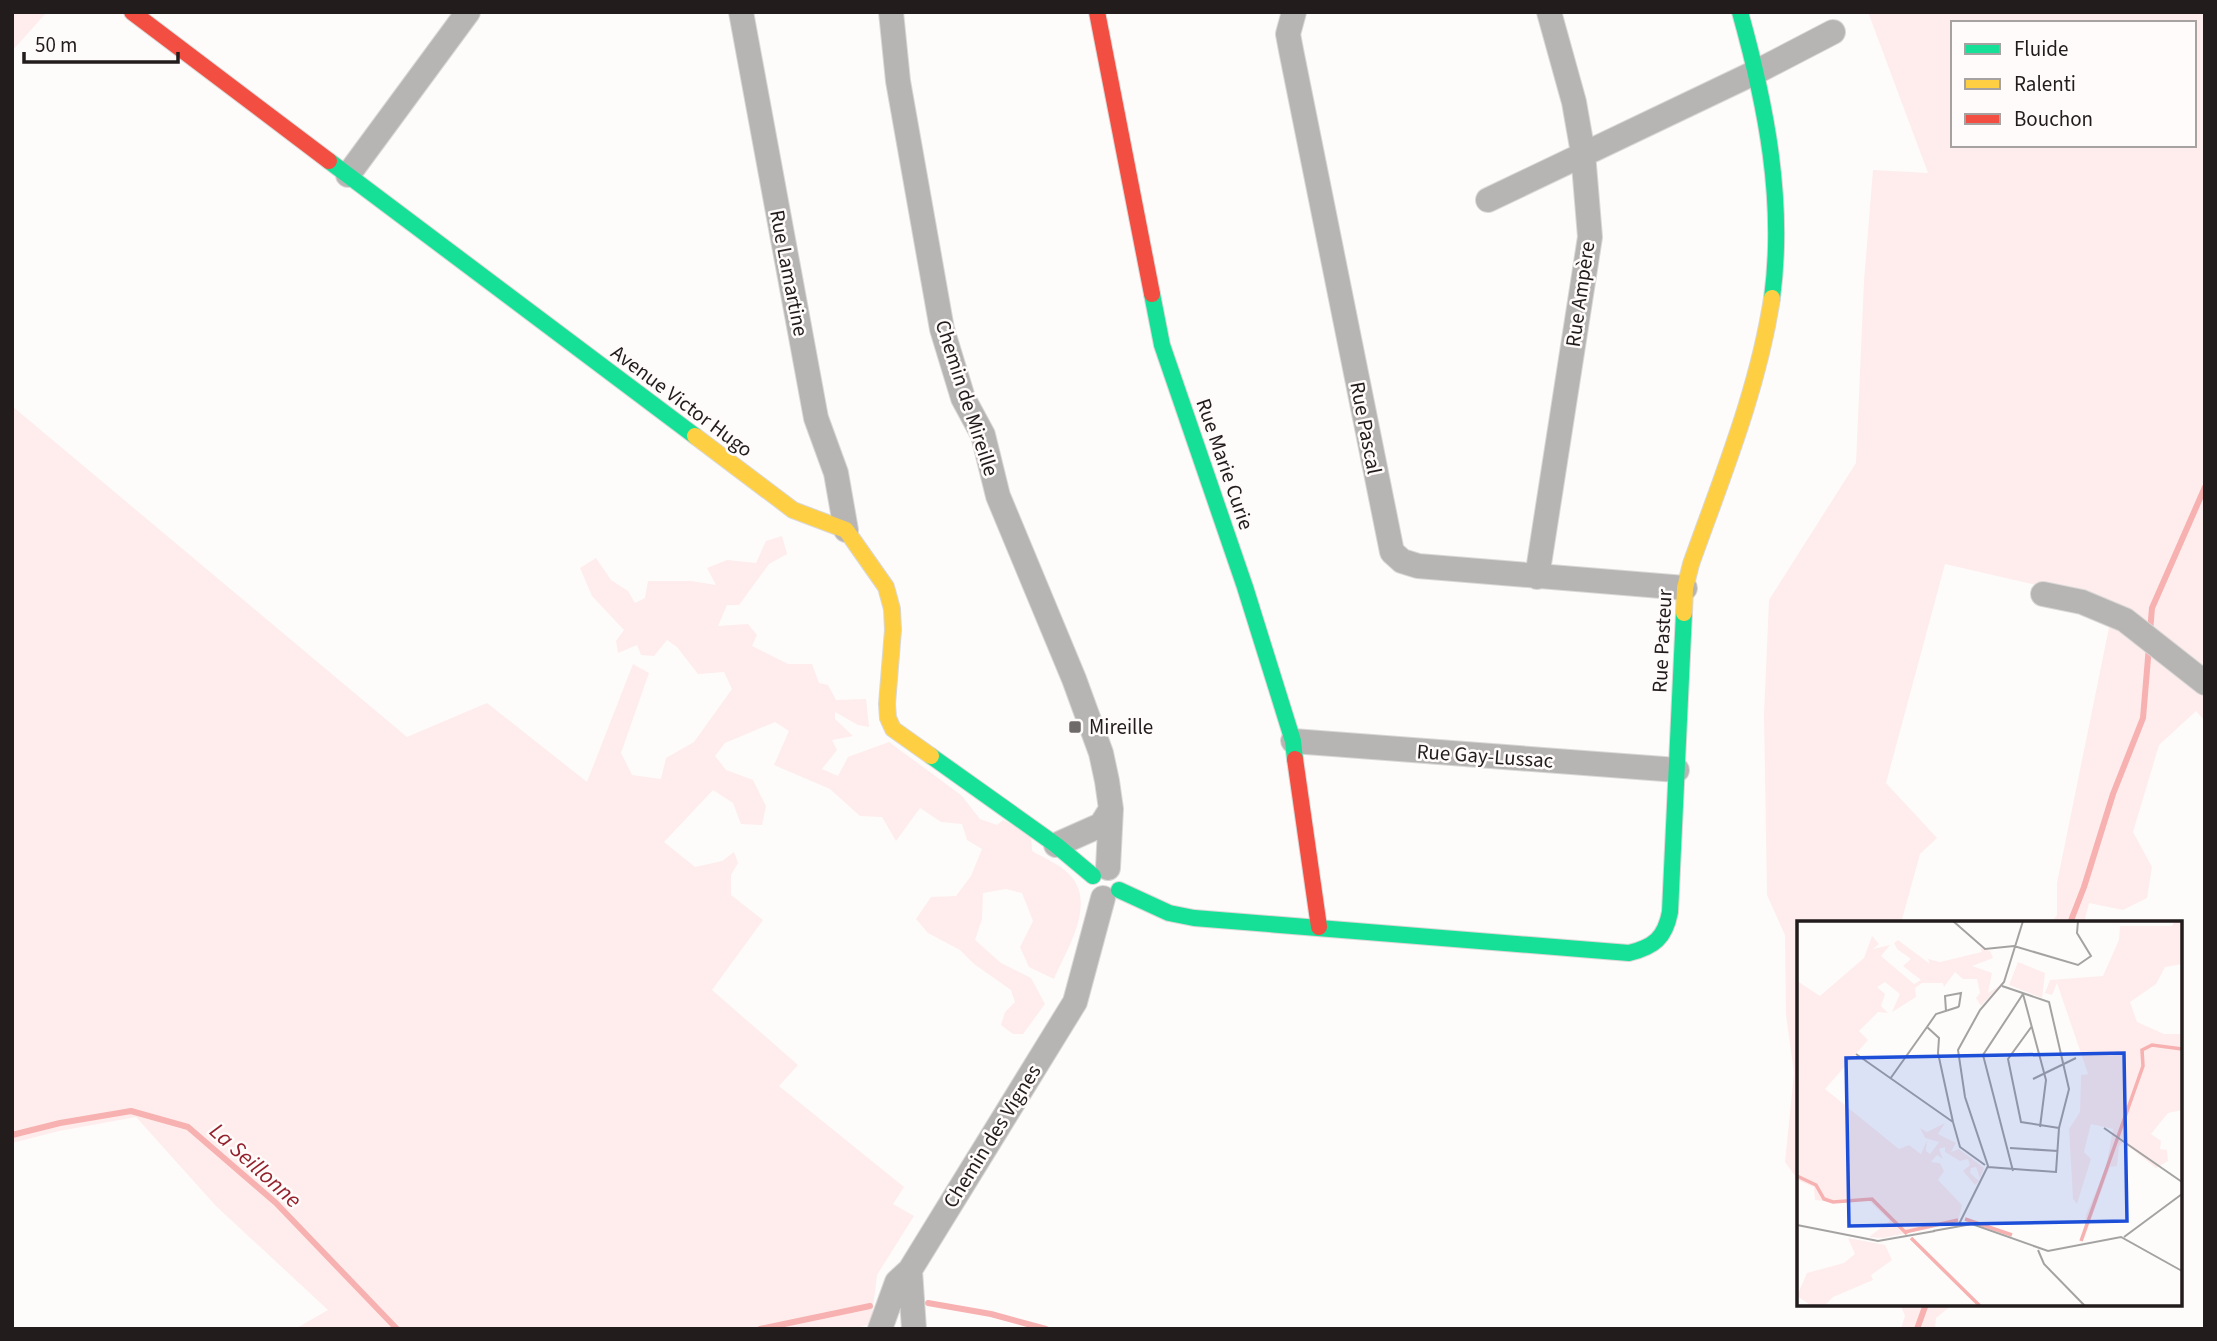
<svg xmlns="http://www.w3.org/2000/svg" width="2217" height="1341" font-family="'Source Sans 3',sans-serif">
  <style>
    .green { fill: #feedec; fill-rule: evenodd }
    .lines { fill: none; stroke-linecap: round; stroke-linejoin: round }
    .stream { stroke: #f6b1b0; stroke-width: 6 }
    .street-casing { stroke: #dad8d7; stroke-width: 26 }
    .fast-casing { stroke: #dad8d7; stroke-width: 18 }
    .slow-casing { stroke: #dad8d7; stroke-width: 18 }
    .jam-casing { stroke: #dad8d7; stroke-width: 18 }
    .street { stroke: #b7b5b4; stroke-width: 24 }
    .fast { stroke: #16e098; stroke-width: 16 }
    .slow { stroke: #ffcf43; stroke-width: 16 }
    .jam { stroke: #f24e42; stroke-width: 16 }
    .poi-dot { fill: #6f6a6a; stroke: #fefbfa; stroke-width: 2.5 }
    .labels { text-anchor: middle; stroke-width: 5; stroke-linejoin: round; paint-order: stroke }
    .street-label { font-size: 21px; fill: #221c1c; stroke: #fefbfa }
    .poi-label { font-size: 21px; fill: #221c1c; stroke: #fefbfa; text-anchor: start }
    .water-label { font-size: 23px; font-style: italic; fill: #93212c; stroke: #fefbfa }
    .inset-river { fill: none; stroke: #f6b1b0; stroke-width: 3.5 }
    .inset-road { fill: none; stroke: #a5a2a2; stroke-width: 2 }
    .view { fill: #1d4ed8; fill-opacity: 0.15; stroke: #1d4ed8; stroke-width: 3.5 }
    .inset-edge { fill: none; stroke: #221c1c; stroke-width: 3.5 }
  </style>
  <rect width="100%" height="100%" fill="#fdfcfb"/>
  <path class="green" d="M12,12h35l-35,39z
    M1868,12h337v709l-9,-10 -37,34 -26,87 19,35 -5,31 -24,12 -34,-7 -5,20h-33l6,-8v-32l57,-280 -169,-39 -59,219 51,55 -17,16 -19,69h-102v258l-14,-19 9,-89 -8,-58 -1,-80 -18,-40 -3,-181 5,-114 87,-137 8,-182 9,-111 55,3zM1953,23h241v122h-241z
    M12,406l395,331 80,-34 100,79 46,-118 16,9 -28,80 11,22 29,4 5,-21 28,-16 38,-53 -8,-17 -26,2 -21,-27 -10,-7 -13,16 -13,-1 -4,-10 -19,8 -2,-12 8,-11 -32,-34 -12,-28 16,-10 15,22 17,11 7,12 10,-5 3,-17h43l25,4 -9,-17 20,-8 29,3 10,-22 16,-5 5,18 -18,10 -30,41h-12l-9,21 30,-2 9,11 -5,11 36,18h24l7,19 9,2 8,15 30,-1 3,28 -11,-2 -23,-13v7l18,17 -21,4 5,10 -15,19 16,7 10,-19 41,-15 72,53 19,24 17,6 6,-5 28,15 1,16c12,7 29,14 38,24 27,29 -4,75 -16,104l-25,-12 -9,-20 13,-26 -11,-28 -16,-4 -23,4 -1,26 -7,21 26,23 30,15 14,26 -22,30h-10l-12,-9 4,-13 10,-10 -4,-12 -37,-26 -14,-14 -32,-17 -12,-14 15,-22 25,-1 15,-20 11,-27 -15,-9 -5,-16 -21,-2 -21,-14 -24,33 -14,-24 -22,-1 -30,-27 -56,-24 15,-34 -14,-9 -50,21 -10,13 11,14 27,10 13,26 -4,19 -21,-1 -8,-21 -20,-13 -49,52 31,25 27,-6 12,-9 4,11 -7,12v20l32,25 -51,70 86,75 -19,21 125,101 -11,17 21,12 -37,59 -6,49 -18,5h-558l33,-19 -112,-104 -80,-89 -77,14 -47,12z
    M1900,1304h53l-17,14 -1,11h-34l4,-13z"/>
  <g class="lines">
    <path class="stream" d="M2150,632l2,-24 53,-121
      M2070,923l14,-36 29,-93 30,-76 6,-72
      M12,1135l48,-12 71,-12 57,16 88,76 121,126
      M928,1303l63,11 55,15
      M760,1329l110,-23
      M1917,1329l9,-25"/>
    <defs>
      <path id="street" d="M741,12l75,406 20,55 10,57
        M891,12l7,69 44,248 21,69 20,37 15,61 76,183 27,74 6,28 4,28 -3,59
        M1294,12l-6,22 3,16 101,502 10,9 16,5 267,22
        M348,175l120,-163
        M1488,200l270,-129 75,-39
        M1537,577l53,-340 -7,-84 -9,-51 -25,-90
        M2043,594l39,8 43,18 80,63
        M1293,741l384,29
        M1056,845l45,-20 10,-16
        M910,1270l4,59
        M880,1329l17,-47 13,-12 165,-268 28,-104"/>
      <path id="fast" d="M1740,12c26,93 45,189 32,286
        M329,161l366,275
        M1152,294l10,51 83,242 48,154 2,18
        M931,756l125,89 37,31
        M1119,890l50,23 25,5 435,35c25,-6 36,-15 41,-41l14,-299"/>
      <path id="slow" d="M695,436l98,74 53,20 40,57 6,22 1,21 -6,74 1,14 5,11 38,27
        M1684,613l1,-25 6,-24c31,-87 67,-174 81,-266"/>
      <path id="jam" d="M132,12l197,149
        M1097,12l55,282
        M1295,759l24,168"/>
    </defs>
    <use href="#street" class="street-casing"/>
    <use href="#fast" class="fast-casing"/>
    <use href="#slow" class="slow-casing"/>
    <use href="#jam" class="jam-casing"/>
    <use href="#street" class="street"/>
    <use href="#fast" class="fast"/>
    <use href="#slow" class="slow"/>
    <use href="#jam" class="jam"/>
  </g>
  <rect class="poi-dot" x="1068" y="720" width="14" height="14" rx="3.5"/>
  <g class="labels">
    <g class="street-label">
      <text transform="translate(789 273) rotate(79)" y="7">Rue Lamartine</text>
      <text transform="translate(1580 294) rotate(-82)" y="7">Rue Ampère</text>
      <text transform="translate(967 398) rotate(72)" y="7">Chemin de Mireille</text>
      <text transform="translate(682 401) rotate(37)" y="7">Avenue Victor Hugo</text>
      <text transform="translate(1366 428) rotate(79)" y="7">Rue Pascal</text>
      <text transform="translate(1225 464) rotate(71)" y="7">Rue Marie Curie</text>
      <text transform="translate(1662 641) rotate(-87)" y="7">Rue Pasteur</text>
      <text transform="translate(1485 756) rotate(4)" y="7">Rue Gay-Lussac</text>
      <text transform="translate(992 1136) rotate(-58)" y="7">Chemin des Vignes</text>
    </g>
    <g class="poi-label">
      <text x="1089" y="734">Mireille</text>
    </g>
    <g class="water-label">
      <text transform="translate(256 1165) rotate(42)" y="8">La Seillonne</text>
    </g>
  </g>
  <g transform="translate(1797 921)">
    <rect width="385" height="385" fill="#fdfcfb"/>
    <path d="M378,0h7v43l-17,3 -9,17 -26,18 7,20 27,12h18v76l-14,3 -17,21 10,7 -1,8 7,1 1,11 -12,7 -33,-26 -4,4 -2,20 -7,1 -27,75 3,-27 20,-47 7,-39 -22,-5 -7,28 7,7 -14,45 -4,-5 -4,-70 11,-17 1,-37 7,-1 -31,-91 -5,12 -7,-2 5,-13 53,-4 16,-36 1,-14h52zM75,15l7,8 -6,5 17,-4 -9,11 33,28 7,-4 -18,-14 8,-7 -14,-10 -3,-6 4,-3 32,24 -2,-5 12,3 42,-10 -2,-4 10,3 3,7 -21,8 20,7 -4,20 11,-7 -18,20 -5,-8 4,-5 -3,-14h-14l-8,-7 -11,15 -1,-4h-21l-7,5 1,9 -24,15 8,-18 -15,-12 -8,5 8,7 -4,12 7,7 -10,-1 -19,19 9,9 -43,49 74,60 10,-4 12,9 6,-14 -1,11 4,3 9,-12 -14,-4 -5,-10 7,4 18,-9 -7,11 18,9 -5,9 8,-3 25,19 -4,10 -4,-11 -5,1 -1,5 9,8 -4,4 -12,-14 7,-6 -2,-6 -8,2 -15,-9v-5l-6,2 4,10 -6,-4 -6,7 9,1 4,8 -6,9 24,25 -4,17 -75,16 -14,-1 21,-16 -24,-23 -23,5 -28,-3 -1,-13 -17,-7v-199l23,15 44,-38zM221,41l27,11 -3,25 -33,-13zM51,317l37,7 7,15 -21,15 2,5 -40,17 -9,9h-12l-15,-10 10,-23 37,-10 11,-9z" fill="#feedec"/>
    <path class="inset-river" d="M0,255l19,9 8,14 9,3 39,-3 35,35M168,298l47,16M108,311l53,-12M114,317l69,68M284,320l62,-175 -1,-16 10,-5 30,4"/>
    <path class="inset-road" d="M156,0l32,28 29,-3 64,19 13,-9 -14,-23 1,-12M292,0h35M226,73l23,86 -6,47M235,105l-24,33 13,63 38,6M130,106l9,-13 22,-7 1,-1 2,-13 -16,3 1,15M59,133l97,68 7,25 25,18M93,158l37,-52 12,11 -1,15 15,69M236,158l43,-21M307,207l78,54M213,227l48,3M191,246l68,5 3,-44 10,-39 -20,-87 -47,-16M216,250l-30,-116 40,-61M162,303l29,-58 -23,-69 -7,-47 22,-40 24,-28 19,-61M0,304l81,16 57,-10M136,310l39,-7 76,27 73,-14 61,34M327,316l58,-43M241,329l6,14 41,42"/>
    <path class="view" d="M327,132l3,168 -278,5 -3,-168z"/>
    <rect width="385" height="385" class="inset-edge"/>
  </g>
  <rect width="2217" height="1341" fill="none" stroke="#221c1c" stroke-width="28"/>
  <rect x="1951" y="21" width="245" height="126" fill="#fefbfa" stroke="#a6a2a1" stroke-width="2"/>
  <rect x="1965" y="44" width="35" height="10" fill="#16e098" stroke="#a6a2a1" stroke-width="2"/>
  <text x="2014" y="56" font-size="21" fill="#221c1c">Fluide</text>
  <rect x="1965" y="79" width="35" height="10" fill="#ffcf43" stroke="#a6a2a1" stroke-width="2"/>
  <text x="2014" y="91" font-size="21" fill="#221c1c">Ralenti</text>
  <rect x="1965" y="114" width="35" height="10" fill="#f24e42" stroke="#a6a2a1" stroke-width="2"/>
  <text x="2014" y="126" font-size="21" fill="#221c1c">Bouchon</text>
  <path d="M24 52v10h154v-10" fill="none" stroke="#221c1c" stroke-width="3.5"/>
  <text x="35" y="52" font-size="21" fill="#221c1c" stroke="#fefbfa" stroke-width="5" paint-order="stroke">50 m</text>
</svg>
